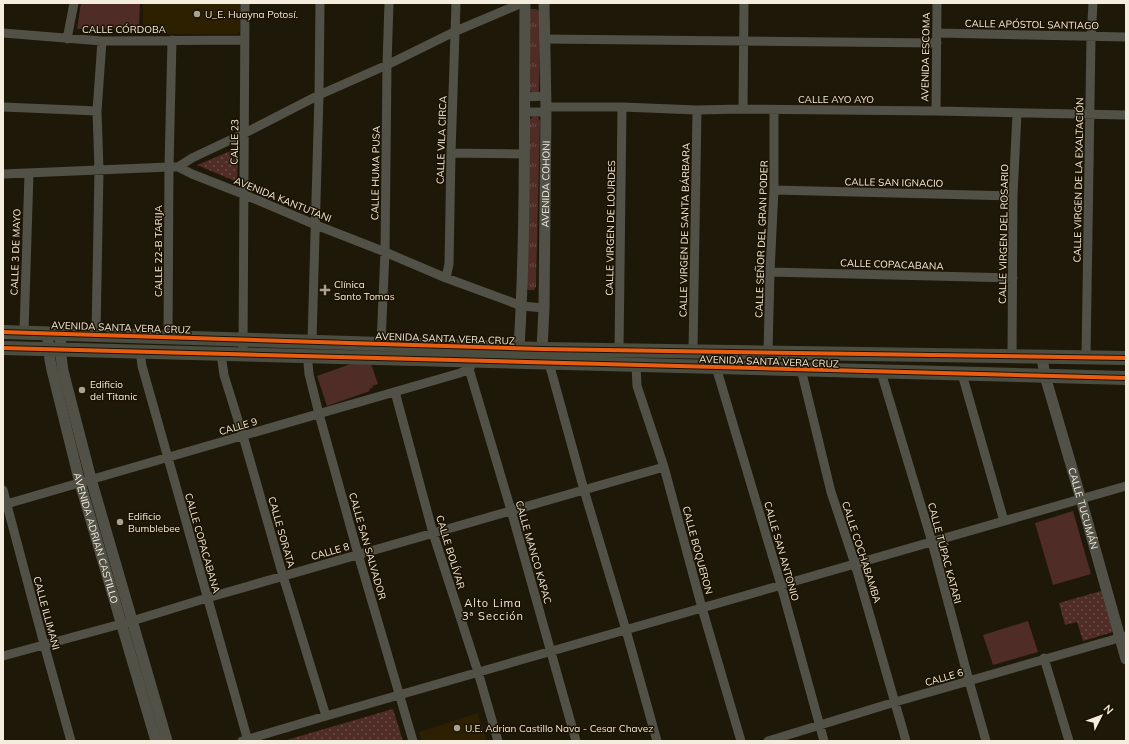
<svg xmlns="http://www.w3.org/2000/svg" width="1129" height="744" font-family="Mulish,sans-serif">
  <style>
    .built { fill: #2d2001 }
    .grass { fill: url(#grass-tufts) }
    .park { fill: url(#park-dots) }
    .pitch { fill: #4f2c26 }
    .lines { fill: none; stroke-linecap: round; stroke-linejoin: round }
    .minor { stroke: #515147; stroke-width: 9 }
    .tertiary { stroke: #515147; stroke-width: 11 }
    .primary { stroke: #4c4d41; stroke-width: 14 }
    .cycleway-casing { stroke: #1c1200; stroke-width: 6 }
    .cycleway { stroke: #e95d12; stroke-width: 4 }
    .poi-dot { fill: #a9a293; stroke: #1c1200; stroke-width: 1.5 }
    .labels { text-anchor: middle; stroke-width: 3; stroke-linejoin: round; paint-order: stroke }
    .poi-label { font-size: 10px; fill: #f4eddd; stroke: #1c1200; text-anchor: start }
    .street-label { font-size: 10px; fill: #f4eddd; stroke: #1c1200 }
    .neighbourhood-label { font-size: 11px; letter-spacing: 1px; fill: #f4eddd; stroke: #1c1200 }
  </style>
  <defs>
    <pattern id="grass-tufts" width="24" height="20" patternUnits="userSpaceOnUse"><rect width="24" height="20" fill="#4f2c26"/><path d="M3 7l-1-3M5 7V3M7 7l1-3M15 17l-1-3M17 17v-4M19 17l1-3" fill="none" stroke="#694b45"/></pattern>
    <pattern id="park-dots" width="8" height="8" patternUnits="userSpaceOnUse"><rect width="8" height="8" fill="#4f2c26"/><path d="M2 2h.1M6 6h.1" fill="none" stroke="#694b45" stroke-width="1.8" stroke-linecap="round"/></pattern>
  </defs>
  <rect width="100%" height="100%" fill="#1e1809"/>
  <path class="built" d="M143,3h97v28l-3,3h-94z
    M478,713l9,28h-65l-3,-9z"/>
  <path class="grass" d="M531,9h5l3,2 1,4 -1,75 -2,3h-4l-4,-3 1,-80z
    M534,116l4,1 2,4 -4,166 -2,3h-6l-2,-4 3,-166z"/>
  <path class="park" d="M238,148l-1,34 -40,-17z
    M1101,591l12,41 -30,9 -6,-19 -12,3 -6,-22z
    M393,709l10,32h-120z"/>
  <path class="pitch" d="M81,3h59l-1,25 -62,1z
    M362,360l4,2 2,3 3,-1 7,20 -6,2 1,2 -4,1 1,2 -43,15 -10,-30z
    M1073,511l18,63 -38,11 -18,-62z
    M1028,621l10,31 -45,13 -10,-30z"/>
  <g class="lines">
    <path class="minor" d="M3,33l99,8 143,-1
      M937,33l189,4
      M67,39l7,-36
      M544,39l393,4
      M524,97l22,-1
      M3,107l94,4
      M546,107h76l75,3 46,-1 193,2 190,4
      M743,109l1,-106
      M936,111l1,-108
      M524,112h22
      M451,153l73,1
      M178,167l14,-9 53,-25 74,-38 68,-30 69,-34 66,-28
      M3,174l166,-7h9l14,7 51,20 73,31 69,27 61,26 76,28 22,2
      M774,190l239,6
      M770,272l243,6
      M446,278l3,-14 2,-111 5,-150
      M24,332l5,-159
      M96,334l3,-164 -2,-59 5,-70
      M168,336l1,-169 3,-127
      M312,341l7,-246 1,-92
      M381,343l4,-91 2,-187 2,-62
      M619,350l3,-243
      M140,351l2,15 106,375
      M693,351l4,-241
      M221,354l3,21 19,61 40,140 43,140
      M243,354l2,-351
      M308,356v7l1,11 10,40 39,140 55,187
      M1012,356l1,-160 4,-83
      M1086,357l5,-320 2,-34
      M547,358l2,5 35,127 42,140 31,111
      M636,365l1,21 27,81 38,141 39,133
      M716,367l65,218 43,156
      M766,368l2,-16 2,-80 4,-82v-80
      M469,369l42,141 65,231
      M801,369l30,123 24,72 51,177
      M881,372l51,170 37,139 17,60
      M962,374l42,147
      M395,392l38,141 45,139 20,69
      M3,490l41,154 27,97
      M3,505l457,-132 9,-4 5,-8
      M3,656l129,-35 75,-23 457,-131
      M1044,658l25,83
      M242,741l84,-25 800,-230
      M768,741l127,-39 231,-66"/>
    <g class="tertiary">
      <path d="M61,333l-1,16 3,22 28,108 76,262"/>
      <path id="s1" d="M48,341l2,19 2,10 28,113 76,258"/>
      <path d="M519,348c7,-115 5,-230 6,-345"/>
      <path id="s2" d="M542,349l2,-41 2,-201 -2,-104"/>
      <path id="s3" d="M1042,357l3,19 36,123 45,160"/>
    </g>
    <path class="primary" d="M3,332l539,17 584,9
      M3,348l1123,30"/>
    <defs>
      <path id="cycleway" d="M3,332l539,17 584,9
        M3,348l1123,30"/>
    </defs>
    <use href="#cycleway" class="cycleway-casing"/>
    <use href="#cycleway" class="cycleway"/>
  </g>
  <g class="poi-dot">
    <circle cx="197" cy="14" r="4"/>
    <path d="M323 284h4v4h4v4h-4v4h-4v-4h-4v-4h4z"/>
    <circle cx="82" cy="390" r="4"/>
    <circle cx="120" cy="522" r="4"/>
    <circle cx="457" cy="728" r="4"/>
  </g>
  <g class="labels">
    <g class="poi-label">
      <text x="205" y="18">U_E. Huayna Potosí.</text>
      <text x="334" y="288">Clínica<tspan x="334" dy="12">Santo Tomas</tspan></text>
      <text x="90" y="388">Edificio<tspan x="90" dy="12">del Titanic</tspan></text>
      <text x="128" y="520">Edificio<tspan x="128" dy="12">Bumblebee</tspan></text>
      <text x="465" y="732">U.E. Adrian Castillo Nava - Cesar Chavez</text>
    </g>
    <g class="street-label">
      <text transform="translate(1032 24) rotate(1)" y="4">CALLE APÓSTOL SANTIAGO</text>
      <text x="124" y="33">CALLE CÓRDOBA</text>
      <text transform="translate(925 57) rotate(-89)" y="4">AVENIDA ESCOMA</text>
      <text x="836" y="103">CALLE AYO AYO</text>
      <text transform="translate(441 140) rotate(-88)" y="4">CALLE VILA CIRCA</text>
      <text transform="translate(234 142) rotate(-89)" y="4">CALLE 23</text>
      <text transform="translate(375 173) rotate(-89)" y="4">CALLE HUMA PUSA</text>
      <text transform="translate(1078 180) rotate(-89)" y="4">CALLE VIRGEN DE LA EXALTACIÓN</text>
      <text transform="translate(894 182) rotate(1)" y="4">CALLE SAN IGNACIO</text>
      <text dy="4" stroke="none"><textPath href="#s2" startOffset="165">AVENIDA COHONI</textPath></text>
      <text transform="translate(283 199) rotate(22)" y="4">AVENIDA KANTUTANI</text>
      <text transform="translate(610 228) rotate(-89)" y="4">CALLE VIRGEN DE LOURDES</text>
      <text transform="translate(684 230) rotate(-89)" y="4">CALLE VIRGEN DE SANTA BÁRBARA</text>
      <text transform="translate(1003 234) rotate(-89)" y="4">CALLE VIRGEN DEL ROSARIO</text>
      <text transform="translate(761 239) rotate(-88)" y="4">CALLE SEÑOR DEL GRAN PODER</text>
      <text transform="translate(158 251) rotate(-90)" y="4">CALLE 22-B TARIJA</text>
      <text transform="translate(15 252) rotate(-88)" y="4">CALLE 3 DE MAYO</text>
      <text transform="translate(892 264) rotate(2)" y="4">CALLE COPACABANA</text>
      <text transform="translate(121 327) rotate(2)" y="4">AVENIDA SANTA VERA CRUZ</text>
      <text transform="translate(445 338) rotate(2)" y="4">AVENIDA SANTA VERA CRUZ</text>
      <text transform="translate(769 361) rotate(2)" y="4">AVENIDA SANTA VERA CRUZ</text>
      <text transform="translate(238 426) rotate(-16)" y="4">CALLE 9</text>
      <text dy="4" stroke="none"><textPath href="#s3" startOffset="157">CALLE TUCUMÁN</textPath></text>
      <text transform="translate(282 532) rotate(74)" y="4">CALLE SORATA</text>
      <text dy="4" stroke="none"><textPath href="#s1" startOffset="203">AVENIDA ADRIAN CASTILLO</textPath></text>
      <text transform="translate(203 543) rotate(74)" y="4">CALLE COPACABANA</text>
      <text transform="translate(368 546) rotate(74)" y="4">CALLE SAN SALVADOR</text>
      <text transform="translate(698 550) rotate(75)" y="4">CALLE BOQUERON</text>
      <text transform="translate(330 551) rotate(-16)" y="4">CALLE 8</text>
      <text transform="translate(782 551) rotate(74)" y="4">CALLE SAN ANTONIO</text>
      <text transform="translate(451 552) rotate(73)" y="4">CALLE BOLÍVAR</text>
      <text transform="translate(534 552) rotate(74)" y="4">CALLE MANCO KAPAC</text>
      <text transform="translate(862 552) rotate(72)" y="4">CALLE COCHABAMBA</text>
      <text transform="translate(945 553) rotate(75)" y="4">CALLE TÚPAC KATARI</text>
      <text transform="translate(47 613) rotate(75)" y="4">CALLE ILLIMANI</text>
      <text transform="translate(944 677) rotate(-16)" y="4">CALLE 6</text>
    </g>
    <g class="neighbourhood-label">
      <text x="493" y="607">Alto Lima<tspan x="493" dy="13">3ª Sección</tspan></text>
    </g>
  </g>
  <rect width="1129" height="744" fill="none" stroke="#f4eddd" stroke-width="8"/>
  <g transform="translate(1101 716) rotate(48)" stroke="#1c1200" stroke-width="3" paint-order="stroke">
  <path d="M0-3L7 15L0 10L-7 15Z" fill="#f4eddd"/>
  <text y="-6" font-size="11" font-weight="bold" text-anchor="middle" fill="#f4eddd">N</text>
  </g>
</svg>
